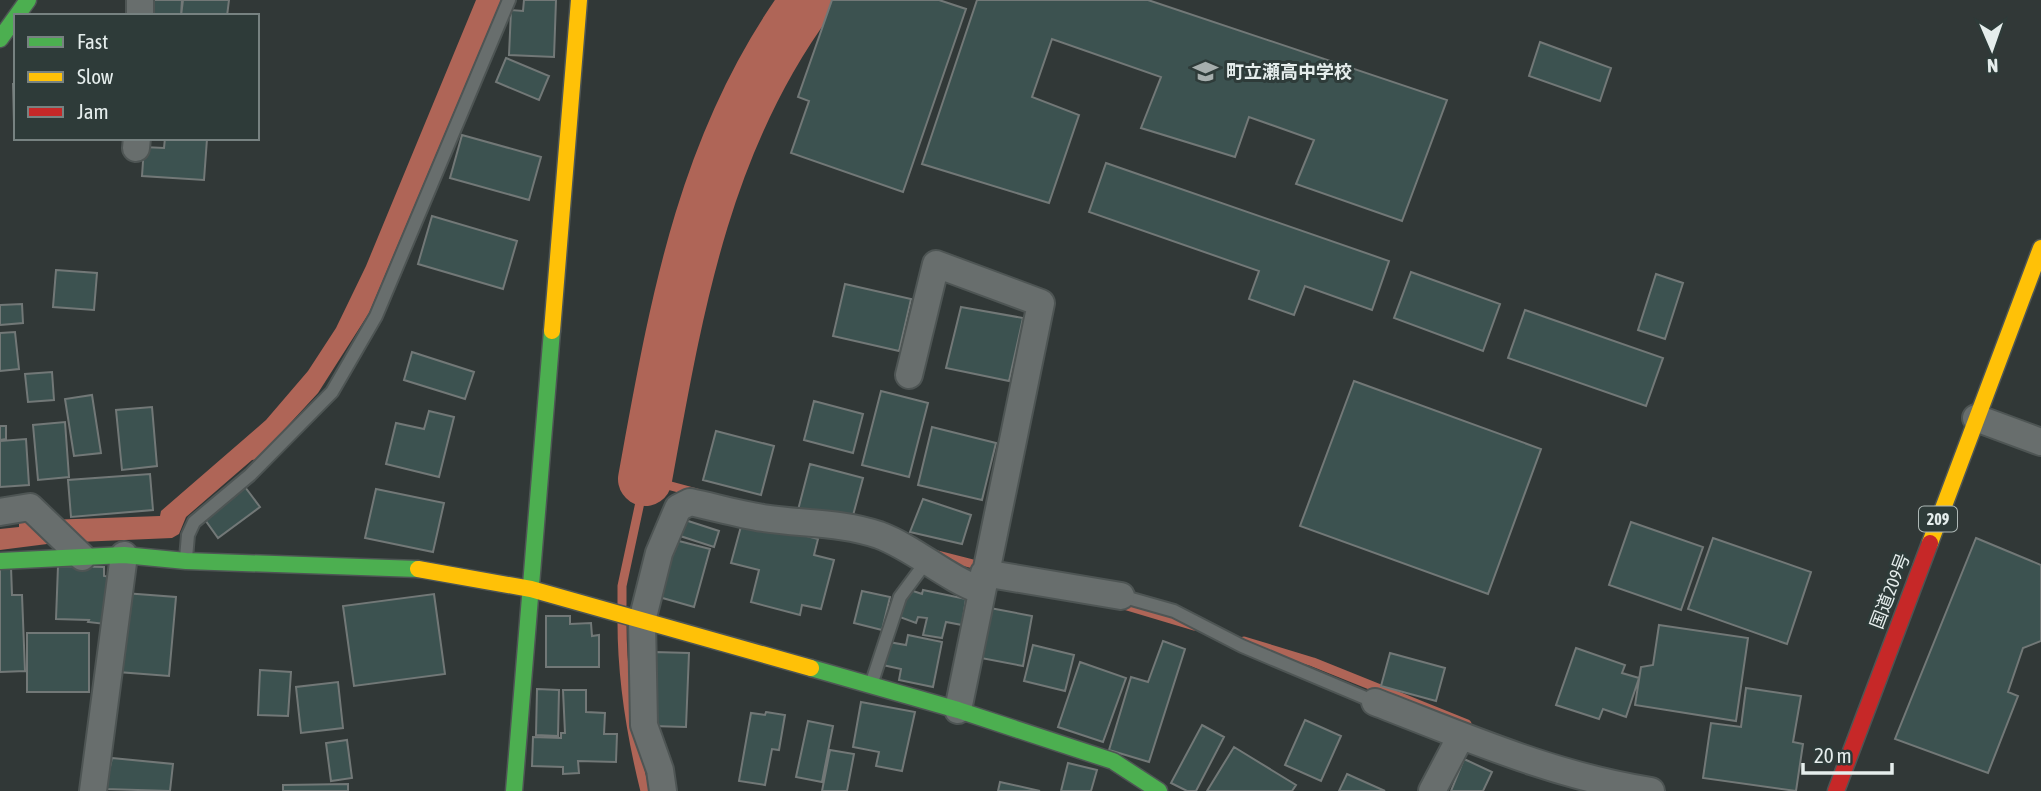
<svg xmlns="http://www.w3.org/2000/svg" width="2041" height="791" font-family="'Asap Condensed','Noto Sans JP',sans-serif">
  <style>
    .water { fill: #af6557 }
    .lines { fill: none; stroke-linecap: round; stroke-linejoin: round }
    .stream { stroke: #af6557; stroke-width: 9 }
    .river { stroke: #af6557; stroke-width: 54 }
    .building { fill: #3c5250; stroke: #727877; stroke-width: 2 }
    .lane-casing { stroke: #4e5554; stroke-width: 16 }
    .street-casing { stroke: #4e5554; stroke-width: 30 }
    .fast-casing { stroke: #4e5554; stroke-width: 19 }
    .slow-casing { stroke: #4e5554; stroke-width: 19 }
    .jam-casing { stroke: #4e5554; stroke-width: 19 }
    .lane { stroke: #686e6d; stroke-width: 12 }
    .street { stroke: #686e6d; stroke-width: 26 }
    .fast { stroke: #4caf50; stroke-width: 16 }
    .slow { stroke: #ffc107; stroke-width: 16 }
    .jam { stroke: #c62828; stroke-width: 16 }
    .labels { text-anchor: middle; stroke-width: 6; stroke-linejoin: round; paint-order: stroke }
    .shield { fill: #2e3b39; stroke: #aeb8b6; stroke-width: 2 }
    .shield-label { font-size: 16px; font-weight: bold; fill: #e5edec }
    .poi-label { font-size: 18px; font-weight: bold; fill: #e5edec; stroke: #2e3b39; text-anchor: start }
    .street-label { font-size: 18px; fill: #e5edec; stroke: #2e3b39 }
  </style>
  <rect width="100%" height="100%" fill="#313837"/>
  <path class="water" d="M476,0h25l-132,313 -51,80 -61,66 -5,1 -66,57 -7,17 -7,4 -117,5 -55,7v-21l19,-2v-6l141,-5 1,-5 105,-91 42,-49 28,-43 30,-62z"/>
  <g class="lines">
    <path class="stream" d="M934,554l51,13
      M1117,603l77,23
      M622,605v-19l23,-107 52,14
      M622,622c0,58 9,113 23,169
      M1244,641l69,21 154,62"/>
    <path class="river" d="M645,479c31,-170 58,-336 163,-479"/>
  </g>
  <path class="building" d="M146,0h36l-1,16h-36z
    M183,0h46l-2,16h-46z
    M524,0h32l-2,57 -45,-2 2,-45 12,1z
    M832,0h107l27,9 -63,183 -112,-39 18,-52 -11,-4z
    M977,0h171l299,100 -45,121 -106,-37 18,-44 -65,-23 -14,40 -94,-29 20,-51 -109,-38 -20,58 47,18 -30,88 -127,-39z
    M1540,42l71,26 -11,33 -71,-25z
    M506,58l43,18 -10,24 -43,-18z
    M13,84h3v40h-2z
    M462,135l79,22 -12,43 -79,-22z
    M165,138l42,1 -3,41 -62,-4 2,-29 20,1z
    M1106,163l283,98 -17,49 -67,-24 -11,29 -45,-16 10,-28 -170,-59z
    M432,216l85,25 -14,48 -85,-25z
    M56,270l41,3 -3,37 -41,-3z
    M1411,272l89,32 -17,47 -89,-33z
    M1656,274l27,9 -18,56 -27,-9z
    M845,284l66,15 -12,52 -66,-15z
    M22,304l1,19 -23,2v-20z
    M961,307l62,11 -14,63 -63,-13z
    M1525,310l138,48 -17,48 -138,-48z
    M15,332l4,37 -19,2v-38z
    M412,352l62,20 -9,27 -61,-19z
    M52,372l2,28 -26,2 -3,-28z
    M1354,381l187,68 -53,145 -188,-68z
    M881,391l47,12 -19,74 -47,-12z
    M92,395l9,58 -27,3 -9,-57z
    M814,401l49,13 -10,39 -49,-13z
    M152,407l5,59 -35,4 -6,-60z
    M429,411l25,6 -15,60 -53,-13 10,-41 28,6z
    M65,422l4,55 -31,3 -5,-55z
    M0,426h6v13l-6,1z
    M932,427l64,16 -14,57 -64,-15z
    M716,431l58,15 -13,49 -58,-15z
    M26,439l3,46 -29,2v-46z
    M810,464l53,14 -12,45 -53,-13z
    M150,474l3,36 -82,7 -3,-37z
    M239,479l21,28 -42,31 -20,-28z
    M376,489l68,14 -11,49 -68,-14z
    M923,499l48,16 -9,29 -52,-12z
    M682,519l37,12 -5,16 -37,-12z
    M743,519l75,20 -4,16 20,5 -13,49 -19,-4 -2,10 -49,-13 8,-32 -28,-7z
    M1631,522l72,25 -22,63 -72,-25z
    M1713,538l98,34 -24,72 -99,-35z
    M1976,538l65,27v76l-18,7 -15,44 10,4 -30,77 -93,-34z
    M675,540l35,9 -16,58 -35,-10z
    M58,566l46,1v9l7,1 -6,47 -17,-2 1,-2 -33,-1z
    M0,567h11l1,28h10l3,76 -25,1z
    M907,589l15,5 1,-4 43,9 -4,26 -16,-3 -4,16 -19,-3 4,-17 -9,-1 -2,6 -19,-7z
    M862,591l28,6 -8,33 -28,-7z
    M124,593l52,4 -7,79 -51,-4z
    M434,594l11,80 -91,12 -11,-80z
    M990,608l42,8 -9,50 -42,-8z
    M546,616h24v8l21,-1 1,13 7,-1v32h-53z
    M1659,625l89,13 -12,83 -101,-16 6,-38 12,-2z
    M27,633h62v59h-62z
    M908,635l34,7 -9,45 -34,-7 2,-11 -23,-5 5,-23 23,4z
    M1163,641l22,8 -36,113 -40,-12 22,-73 17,5z
    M1033,645l41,10 -9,36 -41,-10z
    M1576,648l49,17 -3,8 17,5 -13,39 -23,-8 -4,10 -43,-14z
    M654,652l35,1 -3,74 -34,-1z
    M1390,653l55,15 -9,33 -55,-15z
    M1080,662l46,16 -23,64 -45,-15z
    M260,670l31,2 -3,44 -30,-1z
    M338,682l5,46 -42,5 -5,-46z
    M1746,688l55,8 -8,46 10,2 -7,47 -93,-13 8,-55 30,4z
    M537,689l22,1 -1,46 -22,-1z
    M563,690h23v22l19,1 -1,21h13l-1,28 -38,-1 1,12 -16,1v-7l-31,-1 1,-29 28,1v-5h4z
    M861,702l54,10 -13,59 -26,-5 3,-14 -26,-5z
    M766,712l19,3 -6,35 -7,-1 -7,36 -26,-4 12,-68 14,2z
    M1305,720l36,16 -20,45 -36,-16z
    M808,721l25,5 -11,56 -26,-5z
    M1202,725l22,12 -28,54h-9l-16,-8z
    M347,740l5,38 -21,3 -5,-38z
    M1234,747l62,38 -4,6h-85z
    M830,750l24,4 -7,37h-25z
    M112,758l61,6 -3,27 -65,-2z
    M1464,759l28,13 -9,19h-32z
    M1068,763l29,7 -6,21h-30z
    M1347,774l38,17h-46z
    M1000,782l40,9h-42z
    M348,784v7h-65v-6z"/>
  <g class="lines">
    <defs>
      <path id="lane" d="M186,558l2,-23 6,-13 56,-47 82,-83 44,-76 133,-316
        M1121,596l53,15 68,35 133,56
        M872,682l28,-85 26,-35"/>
      <path id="street" d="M140,16v-16
        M136,148l1,-10
        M909,375l27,-111 105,39 -83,407
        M1976,418l65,24
        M0,512l30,-5 52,50
        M984,573l137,23
        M1375,702c91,35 179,74 276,89
        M93,791l31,-236
        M663,791l-3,-21 -16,-45 -2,-104 17,-68 19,-45 12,-6c24,5 48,12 73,16 38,6 79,4 116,17 37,14 65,42 103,56
        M1432,791l29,-55"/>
      <path id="fast" d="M0,39l28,-39
        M0,561l124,-6 62,6 232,8
        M811,668l147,42 155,51 46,30
        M514,791l38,-460"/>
      <path id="slow" d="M552,331l27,-331
        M1930,543l111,-295
        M418,569l113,20 280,79"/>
      <path id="jam" d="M1836,791l94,-248"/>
    </defs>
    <use href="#lane" class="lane-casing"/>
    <use href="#street" class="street-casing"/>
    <use href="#fast" class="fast-casing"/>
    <use href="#slow" class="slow-casing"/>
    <use href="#jam" class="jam-casing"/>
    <use href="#lane" class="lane"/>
    <use href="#street" class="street"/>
    <use href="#fast" class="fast"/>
    <use href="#slow" class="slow"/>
    <use href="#jam" class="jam"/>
  </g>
  <defs>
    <symbol id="school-bare" viewBox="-9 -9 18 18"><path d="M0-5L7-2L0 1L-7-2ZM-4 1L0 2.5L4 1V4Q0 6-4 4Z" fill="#a6aead" stroke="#2e3b39" stroke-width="2.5" paint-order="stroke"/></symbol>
  </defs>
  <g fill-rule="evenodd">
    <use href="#school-bare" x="1188" y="54" width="35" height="35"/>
  </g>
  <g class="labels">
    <rect class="shield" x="1919" y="506.5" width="38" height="25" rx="5"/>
    <g class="shield-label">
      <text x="1938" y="525">209</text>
    </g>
    <g class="poi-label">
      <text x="1226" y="78">町立瀬高中学校</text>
    </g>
    <g class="street-label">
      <text transform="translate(1890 591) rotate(-69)" y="6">国道209号</text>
    </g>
  </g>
  <rect x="14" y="14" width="245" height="126" fill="#2e3b39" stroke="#778281" stroke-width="2"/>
  <rect x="28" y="37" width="35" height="10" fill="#4caf50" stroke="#778281" stroke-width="2"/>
  <text x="77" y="49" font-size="21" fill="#e5edec">Fast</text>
  <rect x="28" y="72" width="35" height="10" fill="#ffc107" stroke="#778281" stroke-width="2"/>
  <text x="77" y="84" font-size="21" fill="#e5edec">Slow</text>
  <rect x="28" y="107" width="35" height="10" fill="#c62828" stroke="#778281" stroke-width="2"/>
  <text x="77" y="119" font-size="21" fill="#e5edec">Jam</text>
  <g transform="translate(1992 49) rotate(178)" stroke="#2e3b39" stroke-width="5" paint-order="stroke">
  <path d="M0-5L12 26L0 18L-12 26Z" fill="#e5edec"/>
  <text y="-10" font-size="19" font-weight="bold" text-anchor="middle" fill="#e5edec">N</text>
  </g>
  <path d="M1803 763v10h89v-10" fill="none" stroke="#e5edec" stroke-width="3.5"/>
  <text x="1814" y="763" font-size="21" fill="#e5edec" stroke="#2e3b39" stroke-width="5" paint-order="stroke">20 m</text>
</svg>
